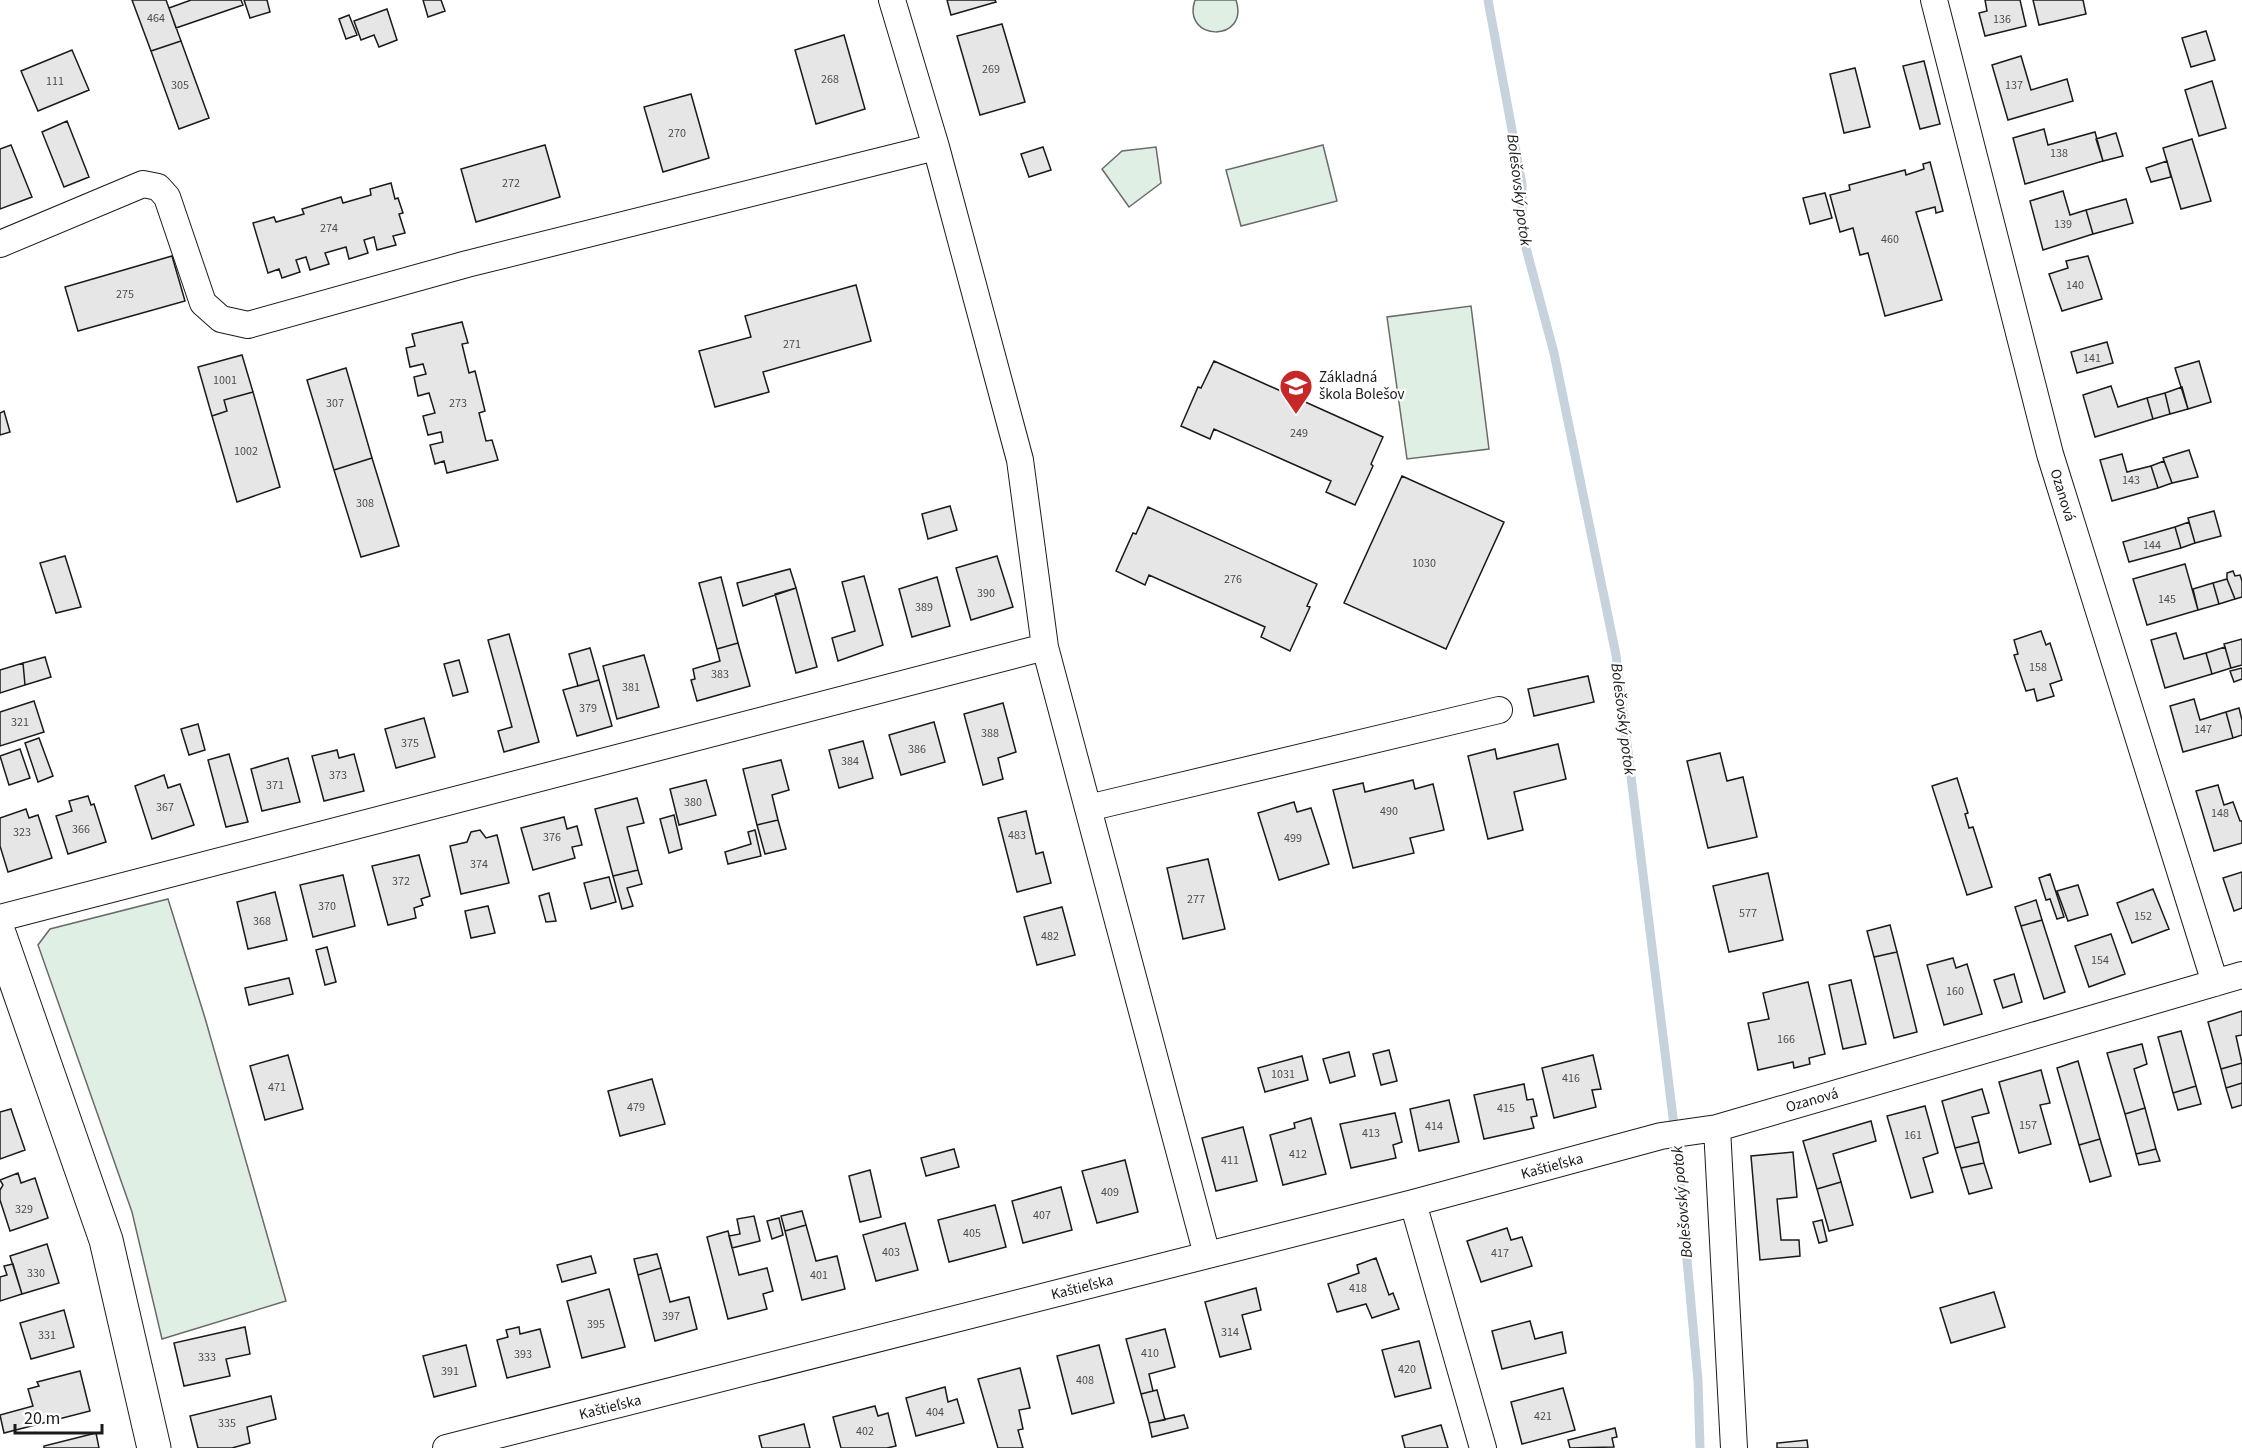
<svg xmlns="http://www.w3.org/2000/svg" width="2242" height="1448" font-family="'Source Sans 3',sans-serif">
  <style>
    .green { fill: #e0efe3; stroke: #6a6a6a; stroke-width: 1.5 }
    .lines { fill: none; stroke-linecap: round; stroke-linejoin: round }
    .stream { stroke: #c6d2dc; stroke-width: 9 }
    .building { fill: #e6e6e6; stroke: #1a1a1a; stroke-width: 1.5 }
    .minor-casing { stroke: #1a1a1a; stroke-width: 28 }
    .tertiary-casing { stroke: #1a1a1a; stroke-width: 35 }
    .minor { stroke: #fff; stroke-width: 26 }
    .tertiary { stroke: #fff; stroke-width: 33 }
    .labels { text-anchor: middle; stroke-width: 4.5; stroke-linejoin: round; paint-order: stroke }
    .number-label { font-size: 12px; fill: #4d4d4d }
    .poi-label { font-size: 15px; fill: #1a1a1a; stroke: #fff; text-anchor: start }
    .street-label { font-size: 15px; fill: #1a1a1a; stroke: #fff }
    .water-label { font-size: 16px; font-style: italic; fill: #1a1a1a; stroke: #fff }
  </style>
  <rect width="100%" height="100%" fill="#fff"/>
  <path class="green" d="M1195,0h41c14,43 -55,42 -41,0z
    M1323,145l14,56 -96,25 -15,-56z
    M1156,147l5,36 -32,24 -27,-38 20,-18z
    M1471,306l18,143 -82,10 -20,-142z
    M168,899l37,119 81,283 -124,38 -30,-127 -94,-267 12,-16z"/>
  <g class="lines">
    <path class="stream" d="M1488,0l34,184v49l32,120 62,302 61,495 21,231 2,67"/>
  </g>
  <path class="building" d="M132,0h34l15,41 -30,10z
    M191,0h50l2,5 -67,23 -7,-20z
    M244,0h23l3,12 -20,6z
    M423,0h18l4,11 -17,6z
    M947,0h48l1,2 -45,13z
    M1985,0h35l6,26 -41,10 -6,-23 8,-2z
    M2033,0h50l3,14 -47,11z
    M387,9l10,31 -18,7 -5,-12 -13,5 -7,-19z
    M349,15l8,20 -11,4 -7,-20z
    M1002,24l23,78 -45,13 -23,-79z
    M2206,31l9,29 -24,7 -9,-29z
    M844,35l21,74 -49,15 -21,-74z
    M181,41l28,77 -30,11 -28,-78z
    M72,50l17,40 -51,21 -17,-40z
    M2021,56l10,34 36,-11 6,22 -65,19 -16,-55z
    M1924,61l16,63 -20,5 -17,-63z
    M1855,68l15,59 -26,6 -14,-59z
    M2212,81l14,47 -27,8 -14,-46z
    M691,94l18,64 -46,14 -19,-65z
    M67,121l22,56 -25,10 -22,-55z
    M2044,129l4,16 47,-13 8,29 -78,23 -12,-46z
    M2116,133l7,23 -20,5 -7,-22z
    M2192,139l19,62 -30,8 -18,-61z
    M11,145l21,52 -32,12v-60z
    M545,145l15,52 -84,25 -15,-53z
    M1043,147l8,23 -22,7 -8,-23z
    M2167,161l4,16 -20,5 -5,-14z
    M1930,162l13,49 -7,2 -1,-6 -19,5 26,88 -57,16 -17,-63 -8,2 -7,-27 -13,4 -10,-37 20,-5 -1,-5 56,-15 1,5 18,-6 -1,-5z
    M391,183l4,16 3,-1 5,15 -4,1 6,19 -12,3 3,9 -19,5 -3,-13 -10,3 4,13 -19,6 -3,-12 -21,6 4,11 -19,6 -4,-13 -10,3 4,12 -18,6 -3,-9 -11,4 -15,-50 21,-6 2,5 28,-8 -2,-5 39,-12 2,6 28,-8 -1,-6z
    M2063,191l7,24 16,-5 7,24 -50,16 -13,-49z
    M1825,193l7,25 -22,6 -7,-26z
    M2126,199l7,24 -40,11 -7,-24z
    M172,256l13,45 -107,30 -13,-44z
    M2088,256l14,43 -40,12 -13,-37 19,-6 -2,-7z
    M856,285l15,56 -108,31 6,20 -54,15 -16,-56 52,-14 -6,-21z
    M462,322l6,21 -6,1 7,29 6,-2 10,40 -6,2 7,28 6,-1 6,20 -51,13 -3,-12 -9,3 -5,-19 13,-3 -2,-10 -13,3 -5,-19 12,-3 -6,-20 -11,3 -4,-19 12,-3 -3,-10 -13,3 -4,-19 9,-2 -3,-12z
    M2107,342l6,21 -36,10 -6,-21z
    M242,355l11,37 -29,8 3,11 -15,5 -14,-49z
    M1214,361l169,76 -12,27 2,2 -18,39 -29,-13 5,-11 -117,-52 -4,10 -29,-13 17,-39 3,1z
    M2199,361l12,41 -23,7 -13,-41z
    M346,368l26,90 -38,12 -27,-90z
    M2111,386l7,21 29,-9 6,21 -58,18 -12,-42z
    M2182,387l6,22 -18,5 -5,-21z
    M253,392l27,95 -43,15 -25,-86 15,-5 -3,-11z
    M2165,393l5,21 -17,5 -6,-21z
    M4,411l6,21 -10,3v-22z
    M2189,450l9,27 -26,6 -9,-25z
    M2122,454l5,18 24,-6 7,22 -46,13 -12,-41z
    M372,458l27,88 -38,11 -27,-87z
    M2164,461l8,22 -14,5 -7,-22z
    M1402,476l102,46 -58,127 -102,-46z
    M950,506l7,24 -29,9 -6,-25z
    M1148,507l169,77 -10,22 3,1 -20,44 -29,-14 4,-10 -116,-52 -4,10 -29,-14 17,-38 3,1z
    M2214,511l7,25 -26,7 -7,-25z
    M2189,522l6,21 -14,5 -6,-21z
    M2175,527l6,21 -52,14 -6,-20z
    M65,556l16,51 -25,6 -16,-50z
    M997,556l16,51 -42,13 -15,-52z
    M2185,564l13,46 -51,15 -14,-46z
    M790,569l6,19 -53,18 -6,-23z
    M2233,571l2,5 5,-1 2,6v16l-7,2 -8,-20v-6z
    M864,576l19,69 -45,16 -6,-23 23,-7 -13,-49z
    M721,577l17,66 -21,6 -18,-66z
    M937,577l13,49 -38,11 -13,-48z
    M2227,579l8,20 -16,5 -6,-21z
    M2213,583l6,21 -21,6 -5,-21z
    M796,588l21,79 -21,6 -21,-79z
    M2041,631l5,14 4,-2 12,37 -12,4 4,12 -17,5 -3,-12 -8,2 -12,-36 4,-1 -4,-14z
    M2176,633l8,26 22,-6 6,21 -47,14 -14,-48z
    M509,634l30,108 -35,10 -6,-21 14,-4 -24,-87z
    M2242,639v26l-11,3 -7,-24z
    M738,643l12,43 -53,15 -6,-21 4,-1 -2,-10 27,-8 -3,-12z
    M2225,647l6,21 -19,6 -6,-21z
    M590,648l9,32 -21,6 -9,-32z
    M644,655l15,52 -42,12 -14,-53z
    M45,657l6,20 -26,8 -2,-22z
    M459,660l9,32 -15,4 -9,-32z
    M23,663l2,22 -25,8v-23z
    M2242,668v11l-8,3 -4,-11z
    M1588,676l6,26 -60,14 -6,-27z
    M599,680l13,46 -35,10 -14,-46z
    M2194,699l6,21 26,-8 7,26 -50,14 -13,-46z
    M34,701l10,31 -44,14v-34z
    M1003,703l13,49 -18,6 5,21 -20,6 -19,-71z
    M2239,708l3,12v15l-9,3 -7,-26z
    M424,718l11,39 -39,11 -11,-39z
    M934,722l11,40 -44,13 -12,-40z
    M198,724l7,26 -16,5 -8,-26z
    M39,738l14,38 -15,6 -13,-39z
    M863,741l10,37 -34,10 -10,-38z
    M1558,744l8,35 -52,13 9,38 -35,9 -20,-83 27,-7 2,10z
    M20,749l10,29 -21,7 -9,-29z
    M337,750l2,8 15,-4 10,37 -40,10 -12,-45z
    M1720,753l7,28 16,-4 14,60 -49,11 -21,-87z
    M229,754l19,68 -22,5 -18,-67z
    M288,758l12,44 -38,9 -11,-42z
    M781,760l8,30 -17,5 6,25 -21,5 -14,-56z
    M164,775l4,13 12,-4 14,41 -42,14 -17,-53z
    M1957,778l11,35 -3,1 4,14 4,-1 19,60 -25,8 -35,-109z
    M706,780l10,35 -37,10 -9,-36z
    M1413,780l2,9 18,-5 11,46 -34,8 4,15 -61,15 -20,-78 30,-7 2,9z
    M2218,785l6,20 9,-3 7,19h2v22l-28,8 -18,-60z
    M88,796l3,9 3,-1 12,38 -38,12 -12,-38 16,-5 -3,-10z
    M637,798l7,25 -17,4 11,43 -25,6 -18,-67z
    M1294,802l3,10 14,-4 18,56 -50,16 -21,-67z
    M26,809l3,9 9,-3 14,43 -44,14 -8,-26v-28z
    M1026,811l10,43 7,-2 8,31 -34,9 -19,-74z
    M674,815l8,34 -13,4 -9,-34z
    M564,817l3,12 10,-3 5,19 -10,2 3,11 -42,12 -12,-42z
    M778,820l8,29 -21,5 -8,-29z
    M480,830l6,8 11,-3 12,48 -48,11 -11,-48 17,-4 4,-10z
    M755,830l6,26 -33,8 -3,-12 26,-8 -3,-12z
    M419,855l11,41 -9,3 2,6 -9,3 2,10 -28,7 -16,-59z
    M1208,859l17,70 -42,10 -16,-71z
    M638,870l4,14 -15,4 6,18 -11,3 -9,-33z
    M2242,872v36l-8,3 -11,-33z
    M1768,873l15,67 -54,12 -16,-66z
    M2050,874l14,43 -7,2 -7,-20 -4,1 -7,-22z
    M343,875l12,51 -42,11 -13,-52z
    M609,877l7,25 -25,7 -7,-26z
    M2078,885l10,30 -20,6 -11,-30z
    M2153,889l16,40 -37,14 -15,-40z
    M275,892l12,48 -39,9 -11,-47z
    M549,893l7,28 -10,1 -7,-26z
    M2036,900l6,20 -21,6 -6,-19z
    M488,906l7,27 -24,5 -6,-27z
    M1062,907l13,48 -38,10 -13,-48z
    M2042,920l23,72 -21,7 -23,-73z
    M1890,925l7,27 -23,5 -7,-26z
    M2111,934l14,40 -36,13 -14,-41z
    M327,947l9,35 -11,3 -9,-35z
    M1897,952l20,80 -23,6 -20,-81z
    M1953,958l3,10 11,-4 15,50 -38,11 -17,-60z
    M2014,974l8,28 -19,6 -9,-28z
    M289,978l4,16 -44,11 -4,-17z
    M1851,980l15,64 -23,5 -14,-64z
    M1808,982l17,72 -16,4 1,6 -16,4 -1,-6 -35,8 -10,-47 21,-4 -6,-26z
    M2242,1011v24l-6,1 6,27 -21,6 -13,-47z
    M2181,1031l15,55 -23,7 -15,-56z
    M2142,1044l5,20 -13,5 11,39 -20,6 -18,-61z
    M1389,1050l8,31 -16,4 -8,-31z
    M1349,1052l6,24 -25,7 -7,-24z
    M288,1055l15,54 -38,11 -15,-54z
    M1593,1055l8,34 -9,1 4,17 -42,11 -12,-50z
    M1302,1056l6,24 -43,12 -7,-24z
    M2078,1061l22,78 -21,6 -22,-77z
    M2242,1063v20l-16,5 -5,-19z
    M2041,1070l9,33 -10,2 11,39 -32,9 -20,-71z
    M652,1079l13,45 -45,12 -12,-45z
    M2242,1083v22l-10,3 -6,-20z
    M1524,1084l3,16 6,-1 4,17 -6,1 3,11 -50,11 -10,-44z
    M2196,1086l5,18 -23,6 -5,-17z
    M1982,1089l7,24 -17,4 7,25 -24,6 -13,-47z
    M1449,1100l10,42 -40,9 -9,-42z
    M1925,1106l13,47 -15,5 10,34 -22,6 -24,-82z
    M2145,1108l11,41 -20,5 -11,-40z
    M11,1109l14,41 -25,9v-47z
    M1395,1113l7,29 -9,3 3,13 -45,10 -11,-44z
    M1311,1118l15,56 -43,11 -13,-50 25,-7 -1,-5z
    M1871,1121l5,20 -43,13 8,28 -24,7 -14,-48z
    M1243,1127l14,54 -41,10 -14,-53z
    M2100,1139l11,37 -21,6 -11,-37z
    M1979,1142l5,21 -23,5 -6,-20z
    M954,1149l5,18 -33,9 -5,-18z
    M2156,1149l4,12 -21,4 -3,-11z
    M1793,1152l4,45 -20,2 4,41h18l1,16 -40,4 -9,-104z
    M1125,1160l13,52 -41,11 -15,-52z
    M1984,1163l8,25 -23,6 -8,-26z
    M870,1170l11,47 -21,5 -11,-46z
    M18,1173l3,10 14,-5 13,40 -38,13 -10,-31v-10l3,-5 -3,-5z
    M1841,1182l12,43 -24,6 -12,-42z
    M1061,1187l11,43 -49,13 -11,-42z
    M995,1205l11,42 -57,15 -11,-42z
    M802,1211l4,14 -21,6 -4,-15z
    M754,1216l6,25 -28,7 -3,-12 11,-2 -3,-15z
    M779,1218l4,17 -11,4 -5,-18z
    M1822,1220l5,21 -8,2 -6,-21z
    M905,1223l13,47 -42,11 -13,-46z
    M806,1225l10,36 21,-5 8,33 -43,11 -17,-69z
    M1507,1228l4,12 11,-3 10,29 -51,16 -14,-41z
    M728,1231l11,44 28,-7 6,23 -10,3 4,15 -39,10 -21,-82z
    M47,1244l12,39 -37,11 -12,-38z
    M657,1254l4,14 -23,7 -4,-16z
    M591,1256l5,17 -34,9 -5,-17z
    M1376,1258l13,37 4,-2 6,16 -27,9 -6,-14 -29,8 -9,-28 31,-11 -2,-8z
    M13,1264l9,30 -22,7v-24l7,-2 -3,-9z
    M661,1268l9,34 19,-5 8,32 -42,12 -17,-66z
    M1256,1288l5,22 -19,5 9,34 -31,8 -15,-55z
    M609,1289l16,58 -43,11 -15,-57z
    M1994,1292l11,35 -54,16 -11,-35z
    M64,1310l10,37 -43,12 -11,-36z
    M1530,1321l5,18 27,-7 4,21 -64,16 -10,-38z
    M245,1327l5,27 -24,5 4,17 -46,10 -10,-43z
    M519,1327l1,7 20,-5 10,38 -43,11 -10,-38 11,-3 -2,-7z
    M1165,1329l10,38 -26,7 4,17 -12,3 -15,-55z
    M1419,1341l12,47 -36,9 -13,-47z
    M466,1345l10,41 -42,11 -11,-41z
    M1099,1345l15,58 -42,11 -15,-58z
    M1020,1368l10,40 -11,2 4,19 -5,1 5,18h-25l-20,-69z
    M80,1371l10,40 -86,22 -4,-18 33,-9 -5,-17 11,-3 -2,-4z
    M945,1387l3,15 9,-3 7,24 -48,13 -10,-38z
    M1563,1388l12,42 -53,14 -11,-42z
    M1157,1390l8,30 -16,3 -8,-29z
    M271,1396l5,23 -29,8 3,16 -18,5h-34l-8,-32z
    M875,1406l3,10 10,-3 8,33 -9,2h-46l-8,-31z
    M1184,1415l4,13 -36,9 -3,-14z
    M804,1424l6,24h-48l-3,-12z
    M1441,1425l7,23h-43l-3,-12z
    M1615,1428l2,9 -5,1 2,9 -44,1 -2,-8z
    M96,1433l3,15h-55v-2z
    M1807,1440l1,8h-31v-5z"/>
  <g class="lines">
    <defs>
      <path id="minor" d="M892,0l44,147 84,313 25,187 162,608
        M1934,0l116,454 165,529
        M0,244l143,-60 15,3 9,10 36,106 18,16 27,6 219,-61 469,-117
        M1088,808l411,-98
        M0,918l1045,-271
        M1413,1203l70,245
        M446,1448l967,-245 248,-67 56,-8
        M1734,1448l-17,-320 525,-153"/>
      <path id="tertiary" d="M0,936l106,304 48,208"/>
    </defs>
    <use href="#minor" class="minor-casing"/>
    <use href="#tertiary" class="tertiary-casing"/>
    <use href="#minor" class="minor"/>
    <use href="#tertiary" class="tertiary"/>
  </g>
  <defs>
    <symbol id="school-pin" viewBox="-11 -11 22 30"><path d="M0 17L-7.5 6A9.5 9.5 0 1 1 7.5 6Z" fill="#c62828" stroke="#fff"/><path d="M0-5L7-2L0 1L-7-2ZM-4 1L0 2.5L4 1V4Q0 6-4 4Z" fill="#fff"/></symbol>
  </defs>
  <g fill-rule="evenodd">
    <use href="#school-pin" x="1277" y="367" width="38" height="52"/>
  </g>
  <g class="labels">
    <g class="number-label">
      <text x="156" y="22">464</text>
      <text x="2002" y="23">136</text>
      <text x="991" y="73">269</text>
      <text x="830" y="83">268</text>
      <text x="55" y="85">111</text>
      <text x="180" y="89">305</text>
      <text x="2014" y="89">137</text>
      <text x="677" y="137">270</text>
      <text x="2059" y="157">138</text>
      <text x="511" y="187">272</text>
      <text x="2063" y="228">139</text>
      <text x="329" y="232">274</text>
      <text x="1890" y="243">460</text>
      <text x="2075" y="289">140</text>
      <text x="125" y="298">275</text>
      <text x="792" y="348">271</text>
      <text x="2092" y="362">141</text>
      <text x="225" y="384">1001</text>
      <text x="335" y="407">307</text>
      <text x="458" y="407">273</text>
      <text x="1299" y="437">249</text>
      <text x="246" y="455">1002</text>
      <text x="2131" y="484">143</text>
      <text x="365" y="507">308</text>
      <text x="2152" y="549">144</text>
      <text x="1424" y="567">1030</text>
      <text x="1233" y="583">276</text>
      <text x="986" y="597">390</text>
      <text x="2167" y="603">145</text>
      <text x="924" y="611">389</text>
      <text x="2038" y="671">158</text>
      <text x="720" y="678">383</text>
      <text x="631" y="691">381</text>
      <text x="588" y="712">379</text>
      <text x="20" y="726">321</text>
      <text x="2203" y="733">147</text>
      <text x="990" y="737">388</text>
      <text x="410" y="747">375</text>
      <text x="917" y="753">386</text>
      <text x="850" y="765">384</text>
      <text x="338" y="779">373</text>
      <text x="275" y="789">371</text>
      <text x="693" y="806">380</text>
      <text x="165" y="811">367</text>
      <text x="1389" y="815">490</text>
      <text x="2220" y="817">148</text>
      <text x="81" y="833">366</text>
      <text x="22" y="836">323</text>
      <text x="1017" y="839">483</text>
      <text x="552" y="841">376</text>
      <text x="1293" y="842">499</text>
      <text x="479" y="868">374</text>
      <text x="401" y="885">372</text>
      <text x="1196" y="903">277</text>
      <text x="327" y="910">370</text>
      <text x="1748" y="917">577</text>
      <text x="2143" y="920">152</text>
      <text x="262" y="925">368</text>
      <text x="1050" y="940">482</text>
      <text x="2100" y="964">154</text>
      <text x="1955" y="995">160</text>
      <text x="1786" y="1043">166</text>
      <text x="1283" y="1078">1031</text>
      <text x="1571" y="1082">416</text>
      <text x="277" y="1091">471</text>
      <text x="636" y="1111">479</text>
      <text x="1506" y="1112">415</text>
      <text x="2028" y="1129">157</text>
      <text x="1434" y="1130">414</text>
      <text x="1371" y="1137">413</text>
      <text x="1913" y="1139">161</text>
      <text x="1298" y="1158">412</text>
      <text x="1230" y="1164">411</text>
      <text x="1110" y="1196">409</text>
      <text x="24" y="1213">329</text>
      <text x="1042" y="1219">407</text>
      <text x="972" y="1237">405</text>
      <text x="891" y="1256">403</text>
      <text x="1500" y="1257">417</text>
      <text x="36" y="1277">330</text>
      <text x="819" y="1279">401</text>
      <text x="1358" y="1292">418</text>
      <text x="671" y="1320">397</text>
      <text x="596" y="1328">395</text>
      <text x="1230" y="1336">314</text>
      <text x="47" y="1339">331</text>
      <text x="1150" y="1357">410</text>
      <text x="523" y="1358">393</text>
      <text x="207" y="1361">333</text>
      <text x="1407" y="1373">420</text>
      <text x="450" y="1375">391</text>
      <text x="1085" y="1384">408</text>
      <text x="935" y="1416">404</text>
      <text x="1543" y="1420">421</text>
      <text x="227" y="1427">335</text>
      <text x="865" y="1435">402</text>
    </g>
    <g class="poi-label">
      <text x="1319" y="382">Základná<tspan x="1319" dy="17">škola Bolešov</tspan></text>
    </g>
    <g class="street-label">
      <text transform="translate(2063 495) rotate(73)" y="5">Ozanová</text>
      <text transform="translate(1812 1100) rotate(-16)" y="5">Ozanová</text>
      <text transform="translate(1552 1166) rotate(-15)" y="5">Kaštieľska</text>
      <text transform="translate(1082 1287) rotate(-14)" y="5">Kaštieľska</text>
      <text transform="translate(610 1407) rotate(-14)" y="5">Kaštieľska</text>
    </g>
    <g class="water-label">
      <text transform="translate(1520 190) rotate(83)" y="6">Bolešovský potok</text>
      <text transform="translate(1624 719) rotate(83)" y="6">Bolešovský potok</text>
      <text transform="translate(1681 1202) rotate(-95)" y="6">Bolešovský potok</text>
    </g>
  </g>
  <path d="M15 1424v9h87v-9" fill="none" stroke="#1a1a1a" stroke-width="3"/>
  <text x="24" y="1424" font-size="18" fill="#1a1a1a" stroke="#ffffff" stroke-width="4.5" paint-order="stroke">20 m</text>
</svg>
